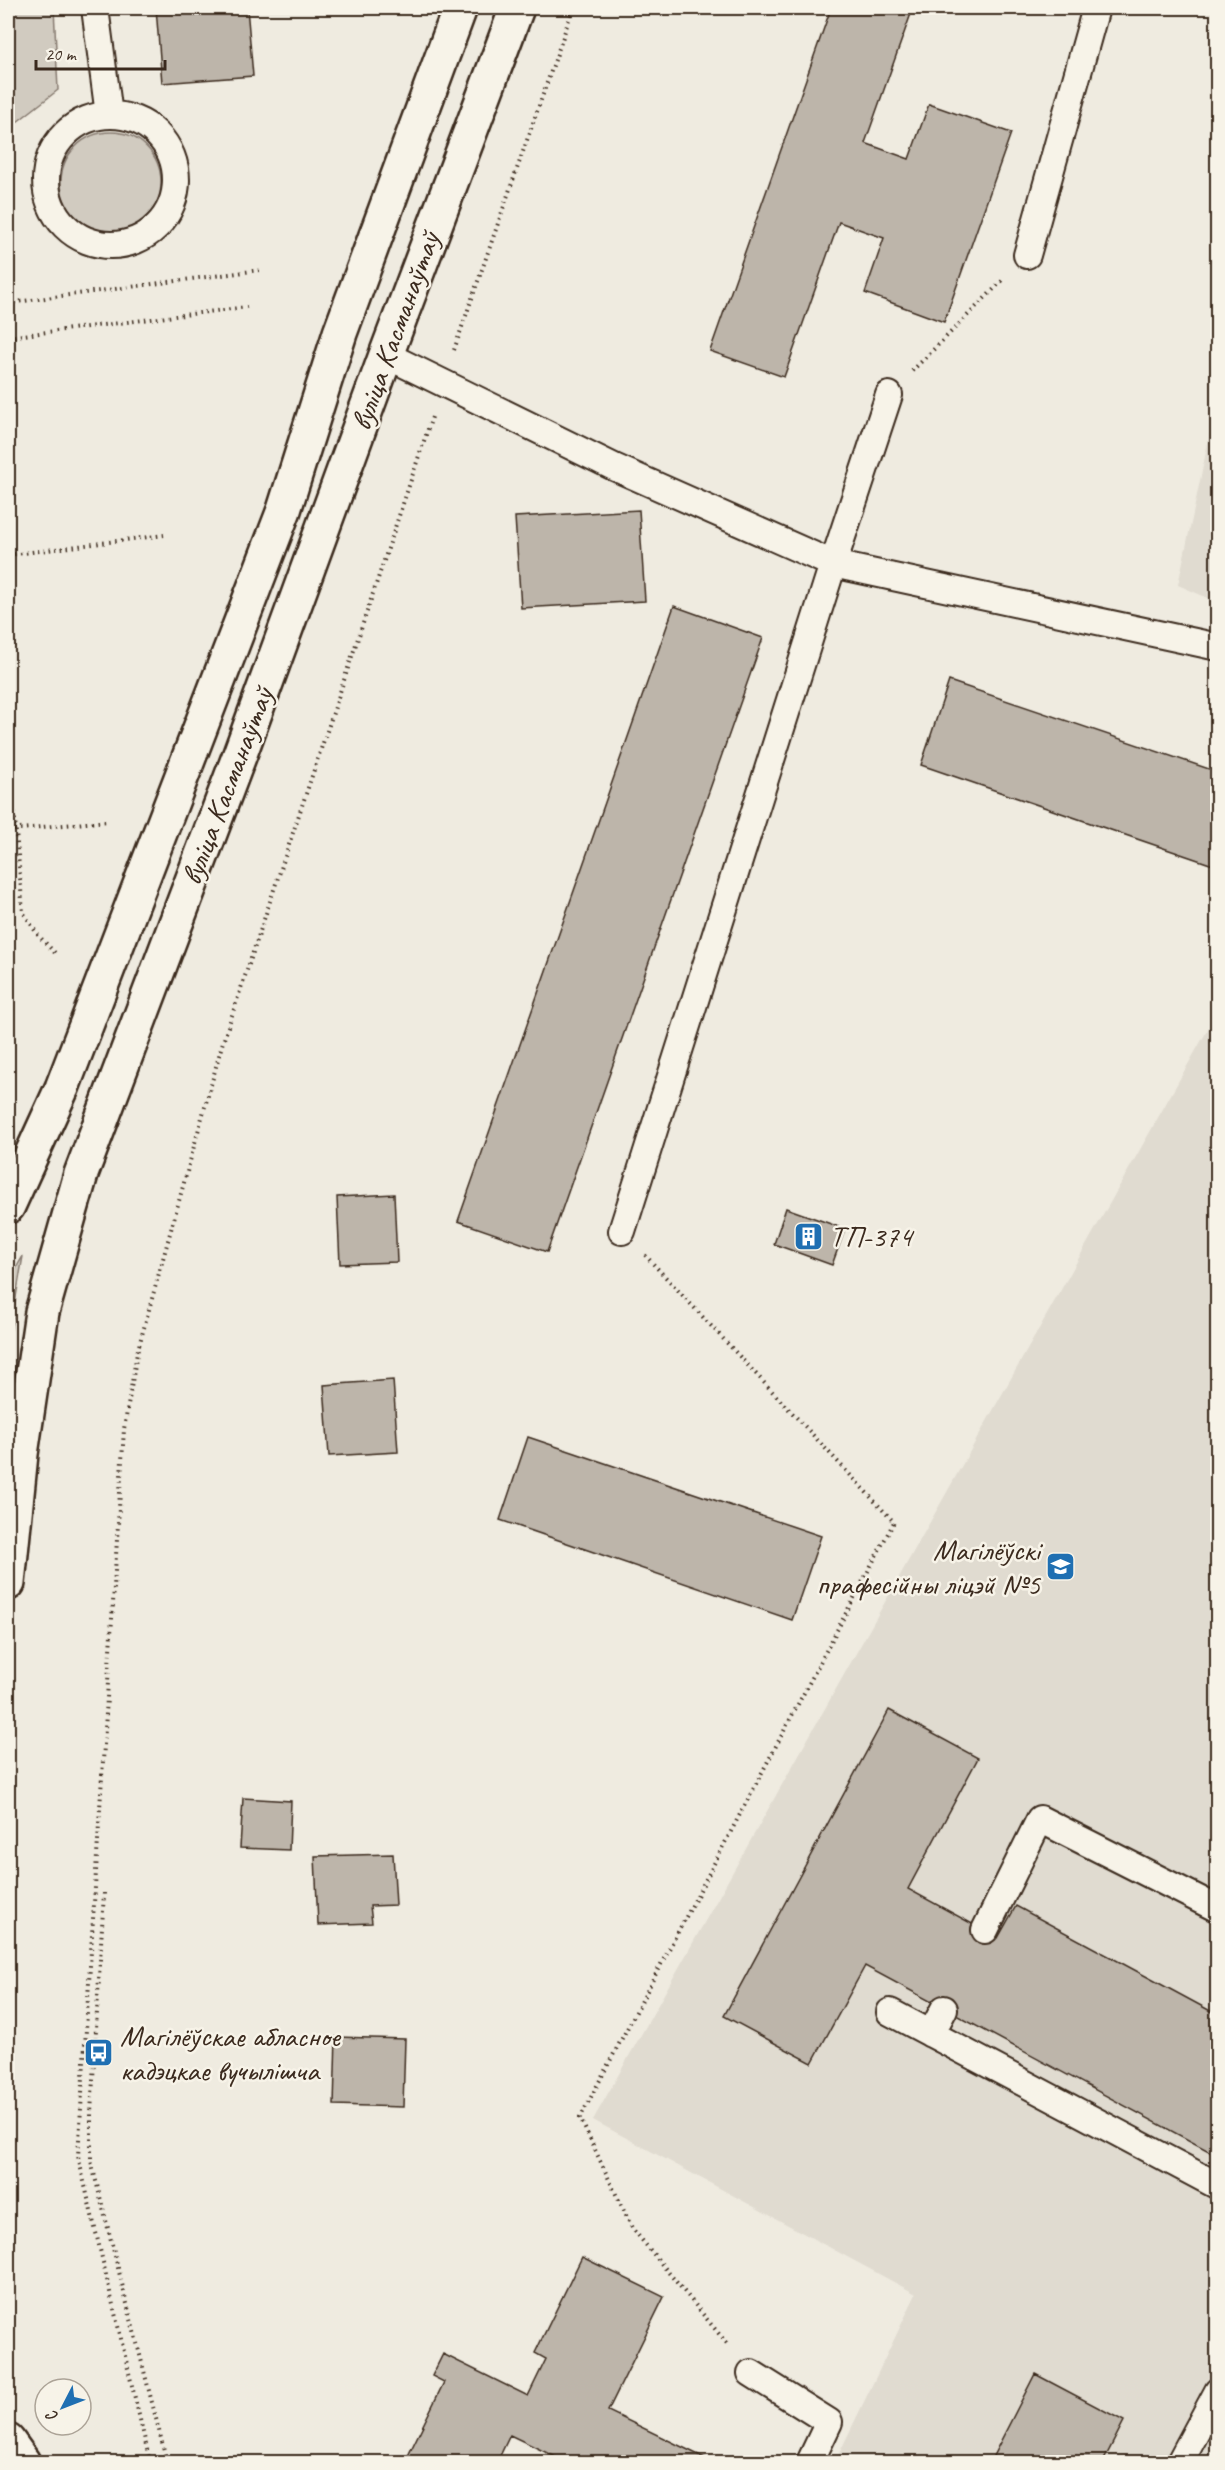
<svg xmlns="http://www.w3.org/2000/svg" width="1225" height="2470" font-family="Caveat,sans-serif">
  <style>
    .built { fill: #e0dbd0 }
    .green { fill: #d1cbc0; stroke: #867a6f; stroke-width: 1.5 }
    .building { fill: #bdb5aa; stroke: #3b2a1e; stroke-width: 1.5 }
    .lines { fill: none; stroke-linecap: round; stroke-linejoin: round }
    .service-casing { stroke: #3b2a1e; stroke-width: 30 }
    .tertiary-casing { stroke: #3b2a1e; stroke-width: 38 }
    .primary-casing { stroke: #3b2a1e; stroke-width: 38 }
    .path { stroke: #3b2a1e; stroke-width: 4; stroke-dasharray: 1.5 4.5; stroke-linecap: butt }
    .service { stroke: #f7f3e8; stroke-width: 26 }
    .tertiary { stroke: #f7f3e8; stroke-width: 33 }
    .primary { stroke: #f7f3e8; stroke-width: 33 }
    .labels { text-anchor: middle; stroke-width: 5; stroke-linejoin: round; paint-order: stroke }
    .street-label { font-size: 30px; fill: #3b2a1e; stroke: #f7f3e8 }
    .poi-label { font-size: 30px; fill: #3b2a1e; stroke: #f7f3e8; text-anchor: start }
  </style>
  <rect width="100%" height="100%" fill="#efebe0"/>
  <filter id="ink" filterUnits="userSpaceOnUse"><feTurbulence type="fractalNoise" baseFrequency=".0167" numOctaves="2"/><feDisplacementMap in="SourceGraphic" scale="12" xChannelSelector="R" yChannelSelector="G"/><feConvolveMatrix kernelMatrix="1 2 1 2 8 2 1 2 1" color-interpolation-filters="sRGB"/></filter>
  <g filter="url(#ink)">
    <path class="built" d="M1217,400v202l-39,-17z
      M1217,1013v1449h-382l81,-168 -323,-174z"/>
    <path class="green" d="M8,8h46l4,82 -50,39z
      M61 182a50 50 0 1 1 100 0a50 50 0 1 1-100 0Z
      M23,1256l-15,88v-62z"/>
    <path class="building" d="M156,8h91l6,68 -91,7z
      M831,8h82l-48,135 44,16 20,-55 82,29 -67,189 -79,-29 19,-55 -45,-16 -55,155 -74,-26z
      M639,510l6,91 -124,7 -6,-91z
      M674,606l89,32 -216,614 -89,-31z
      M949,681l269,91v80l-5,13 -292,-100z
      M394,1194l3,68 -57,2 -3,-67z
      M786,1208l59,21 -13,36 -58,-21z
      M393,1380l5,72 -69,4 -5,-71z
      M528,1437l293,99 -29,84 -292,-100z
      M889,1710l89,48 -70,131 90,49 18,-32 202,109v141l-353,-190 -53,97 -88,-47z
      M243,1798l48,3 -2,49 -49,-2z
      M393,1854l3,51 -26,1 2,17 -54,2 -3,-69z
      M336,2037l69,2 -2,68 -69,-2z
      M582,2257l82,40 -56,114 105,51h-147l-56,-27 -13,27h-92l39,-80 -12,-6 11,-22 85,42 18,-37 -11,-6z
      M1035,2374l89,47 -21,41h-113z"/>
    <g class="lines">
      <defs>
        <path id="service" d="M95,8l14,107
          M46 180a65 65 0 1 1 130 0a65 65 0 1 1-130 0Z
          M1027,255l69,-247
          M386,355l228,112 219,97 -211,667
          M889,395l-56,169 385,83
          M985,1930l55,-111 178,90
          M890,2012l328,174
          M931,2034l13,-25
          M751,2373l78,49 -19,40
          M1180,2462l38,-71"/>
        <path id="tertiary" d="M8,2441l15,21"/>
        <path id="primary" d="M8,1206l54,-118 222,-578 56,-177 120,-325
          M8,1583l13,-129 21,-142 39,-138 159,-420 146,-399 131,-347"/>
      </defs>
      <use href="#service" class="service-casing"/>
      <use href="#tertiary" class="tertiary-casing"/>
      <use href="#primary" class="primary-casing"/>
      <path class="path" d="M8,303l252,-33
        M8,337l239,-30
        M454,350l119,-342
        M912,371l92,-92
        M8,555l156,-20
        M8,741l15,171 15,23 18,19
        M8,830l101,-9
        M645,1255l249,267 -314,596 52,110 97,118
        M104,1893l-13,220v48l76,301
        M150,2462l-72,-306 46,-727 13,-76 85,-308 210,-628"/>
      <use href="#service" class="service"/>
      <use href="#tertiary" class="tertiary"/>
      <use href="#primary" class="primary"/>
    </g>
  </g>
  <defs>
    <symbol id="building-square" viewBox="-11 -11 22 22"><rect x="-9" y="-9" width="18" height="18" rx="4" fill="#1f6fb2" stroke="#f7f3e8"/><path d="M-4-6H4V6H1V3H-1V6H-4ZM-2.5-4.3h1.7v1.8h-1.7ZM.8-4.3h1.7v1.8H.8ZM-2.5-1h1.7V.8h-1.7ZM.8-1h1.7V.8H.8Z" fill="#fff"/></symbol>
    <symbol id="university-square" viewBox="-11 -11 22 22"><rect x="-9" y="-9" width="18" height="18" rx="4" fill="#1f6fb2" stroke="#f7f3e8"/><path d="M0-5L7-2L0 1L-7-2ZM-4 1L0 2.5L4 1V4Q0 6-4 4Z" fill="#fff"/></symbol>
    <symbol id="bus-square" viewBox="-11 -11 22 22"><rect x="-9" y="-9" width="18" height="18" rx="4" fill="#1f6fb2" stroke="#f7f3e8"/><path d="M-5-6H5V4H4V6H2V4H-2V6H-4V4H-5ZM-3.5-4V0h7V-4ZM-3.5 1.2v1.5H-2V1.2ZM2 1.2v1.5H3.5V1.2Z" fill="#fff"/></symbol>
  </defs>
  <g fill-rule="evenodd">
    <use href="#building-square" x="792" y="1220" width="33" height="33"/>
    <use href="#university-square" x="1044" y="1550" width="33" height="33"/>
    <use href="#bus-square" x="82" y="2036" width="33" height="33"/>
  </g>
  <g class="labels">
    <g class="street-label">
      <text transform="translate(395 331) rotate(-70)" y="10">вуліца Касманаўтаў</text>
      <text transform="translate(227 786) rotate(-69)" y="10">вуліца Касманаўтаў</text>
    </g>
    <g class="poi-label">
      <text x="830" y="1246">ТП-374</text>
      <text x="1040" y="1560" text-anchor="end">Магілёўскі<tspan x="1040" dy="34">прафесійны ліцэй №5</tspan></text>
      <text x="120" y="2046">Магілёўскае абласное<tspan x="120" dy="34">кадэцкае вучылішча</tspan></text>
    </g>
  </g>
  <rect width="1225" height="2470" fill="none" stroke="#f7f3e8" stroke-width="30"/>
  <rect x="15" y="15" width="1195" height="2440" fill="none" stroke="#3b2a1e" stroke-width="2" filter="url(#ink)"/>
  <g transform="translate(63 2407) rotate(228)"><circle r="28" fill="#f7f3e8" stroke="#aca397" stroke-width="1.5"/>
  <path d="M0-4.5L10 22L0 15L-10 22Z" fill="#1f6fb2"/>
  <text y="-9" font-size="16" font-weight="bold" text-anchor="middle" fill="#3b2a1e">С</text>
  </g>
  <path d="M36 60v9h129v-9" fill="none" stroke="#3b2a1e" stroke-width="3"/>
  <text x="45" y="60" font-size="18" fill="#3b2a1e" stroke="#f7f3e8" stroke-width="4.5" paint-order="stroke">20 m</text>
</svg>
